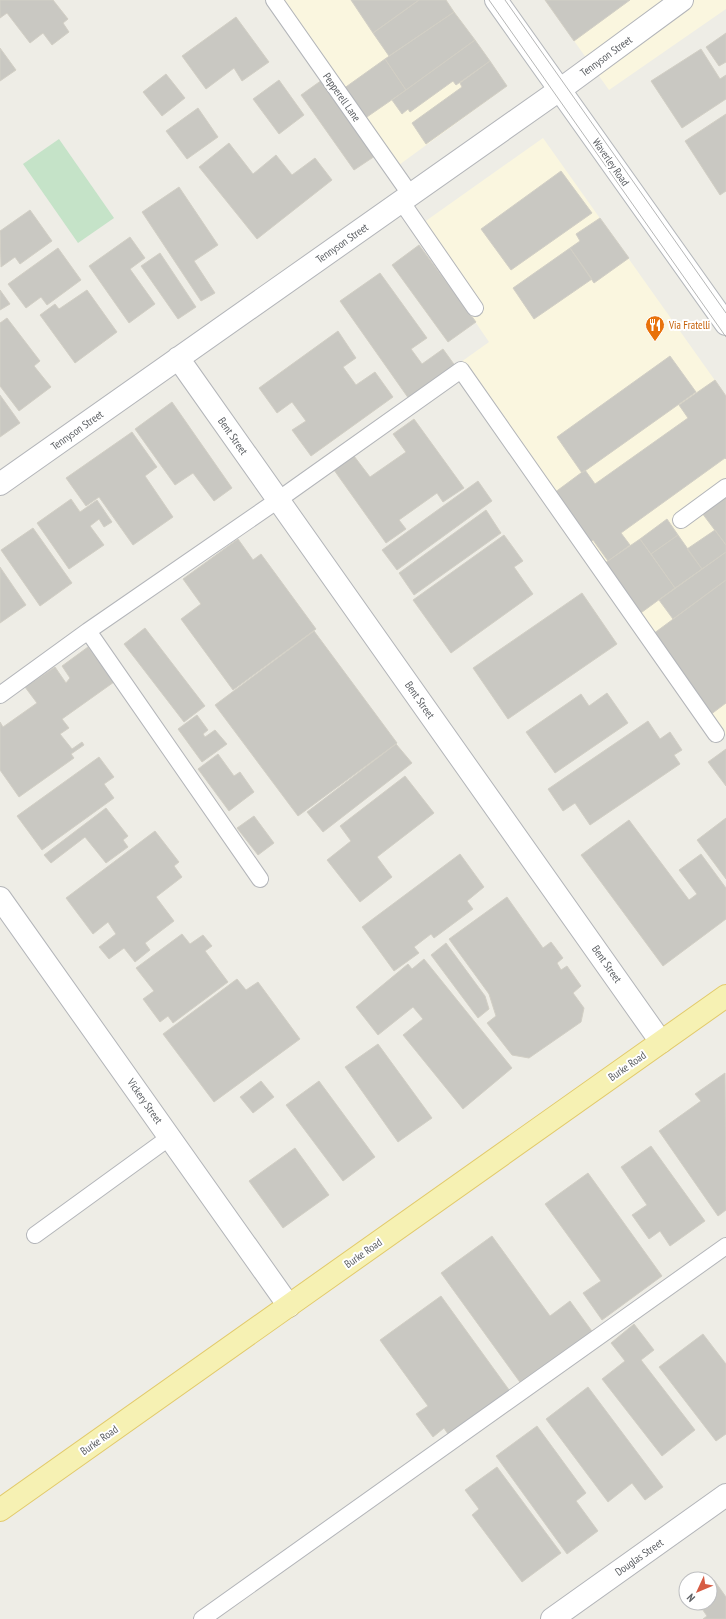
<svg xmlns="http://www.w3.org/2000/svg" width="726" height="1619" font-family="'PT Sans Narrow',sans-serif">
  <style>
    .commercial { fill: #faf6df }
    .green { fill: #c5e3c8 }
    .building { fill: #c9c8c2; stroke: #d2cfc5 }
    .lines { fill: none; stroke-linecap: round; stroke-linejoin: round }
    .service-casing { stroke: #b3b5b9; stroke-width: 18 }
    .minor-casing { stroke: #b3b5b9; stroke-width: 24 }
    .secondary-casing { stroke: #b4b7bb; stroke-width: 24 }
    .primary-casing { stroke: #e2ca6b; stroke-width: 24 }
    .service { stroke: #fff; stroke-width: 16 }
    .minor { stroke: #fff; stroke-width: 22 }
    .secondary { stroke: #fff; stroke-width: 22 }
    .primary { stroke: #f6f1b3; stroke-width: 22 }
    .tram { stroke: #b5b6b6; stroke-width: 1 }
    .labels { text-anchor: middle; stroke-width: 4; stroke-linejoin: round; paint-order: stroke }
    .street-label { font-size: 11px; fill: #5d6064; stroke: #fff }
    .food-label { font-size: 11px; fill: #c56008; stroke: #fff; text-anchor: start }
  </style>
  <rect width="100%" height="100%" fill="#eeede6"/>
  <path class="commercial" d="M265,0h181l61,86 -119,87z
    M545,0h181v9l-117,81z
    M543,138l183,258v338l-13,9 -247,-353 -5,-28 28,-20 -76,-112z"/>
  <path class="green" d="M59,139l55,79 -36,25 -55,-79z"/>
  <path class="building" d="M0,0h53l15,19 -5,4 6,9 -17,13 -9,-12 -13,10 -23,-30 -7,5z
    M351,0h68l-46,33z
    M419,0h27l8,12 -65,44 -16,-23z
    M545,0h85l-56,41z
    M454,12l21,28 -69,50 -21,-31z
    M236,17l33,45 -27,19 -8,-13 -28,21 -24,-33z
    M726,33v29l-7,4 -13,-19z
    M475,40l15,21 -34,24 -3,-4 -43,31 -2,-3 -6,5 -10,-14z
    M0,48l16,22 -16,11z
    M701,49l19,30 6,-4v24l-44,29 -31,-47z
    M385,59l21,31 -42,29 -21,-30z
    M490,61l17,25 -81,58 -14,-21 50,-36 -2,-4z
    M166,74l19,24 -23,18 -19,-24z
    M279,80l25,35 -25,19 -26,-35z
    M322,80l53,76 -21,14 -53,-75z
    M198,108l20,29 -31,22 -21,-28z
    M726,114v77l-6,4 -35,-54z
    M229,143l24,31 23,-19 16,20 23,-17 17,22 -75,59 -58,-72z
    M561,171l31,42 -81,57 -30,-41z
    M179,187l39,58 -24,16 21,32 -14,8 -59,-89z
    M30,210l22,31 -32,23 -5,-7 -14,10 -1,-36z
    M600,218l29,40 -35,25 -24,-35 10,-7 -4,-7z
    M130,237l15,21 -15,11 25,35 -26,19 -40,-57z
    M419,245l57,77 -28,20 -56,-77z
    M58,248l23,32 -34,25 -6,-8 -15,11 -18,-24z
    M570,248l22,31 -58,40 -21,-31z
    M160,253l36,54 -18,12 -37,-53z
    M380,273l47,65 -16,11 11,15 21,-15 13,18 -47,32 -69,-98z
    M0,290l10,14 -10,6z
    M87,290l30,42 -42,31 -35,-48 15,-11 4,5z
    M7,318l33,43 -6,5 17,21 -32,24 -19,-25v-63z
    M338,331l18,27 -13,9 13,18 19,-13 18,25 -82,59 -19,-26 14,-9 -14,-19 -15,11 -18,-25z
    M670,356l26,36 -114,81 -25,-36z
    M715,380l11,16v63l-1,-1 -104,75 9,12 -22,16 -15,-21 -4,3 -35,-50 31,-23 10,14 93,-66 -9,-13z
    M0,395l20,28 -20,14z
    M172,402l60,86 -18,13 -21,-28 -18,12 -40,-56z
    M414,419l50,69 -21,14 -6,-9 -38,27 7,9 -20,14 -52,-73 20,-14 16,21 36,-25 -13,-18z
    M132,432l25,35 -12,9 28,41 -40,28 -34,-48 -13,9 -20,-28z
    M478,481l14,20 -95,69 -15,-20z
    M726,496v49l-24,-32z
    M71,499l9,13 17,-12 15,22 -8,5 -5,-8 -9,7 14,19 -35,24 -32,-46z
    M486,510l15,23 -87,62 -15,-22z
    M667,519l11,16 -27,19 -11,-15z
    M33,528l39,55 -32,23 -39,-56z
    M715,530l11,15v7l-24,17 -15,-20z
    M504,535l19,26 -9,6 19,27 -82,59 -38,-53z
    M678,535l24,34 -27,19 -24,-34z
    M238,539l15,21 8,-6 55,75 -83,61 -52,-71 20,-15 -18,-25z
    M640,539l35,49 -37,27 -36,-50z
    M726,552v28l-53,39 -14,-19z
    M0,567l26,38 -26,18z
    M726,580v123l-16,12 -57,-81z
    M582,593l35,51 -109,75 -35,-51z
    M145,628l60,78 -21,16 -60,-78z
    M314,631l83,112 -99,73 -83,-111z
    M88,647l26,35 -52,37 7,9 -9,6 12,15 10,-7 2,3 -13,9 3,4 -55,39 -19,-27v-48l3,5 34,-24 -12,-16 30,-20 11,16 4,-5 -8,-12z
    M607,693l21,30 -73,50 -29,-41 55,-38 8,12z
    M197,715l11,15 -5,4 2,3 10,-7 12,14 -25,18 -24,-33z
    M648,721l12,18 10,-7 12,18 -8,5 6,9 -90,61 -15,-22 -12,8 -15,-22z
    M396,744l16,19 -89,69 -16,-20z
    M726,749v37l-18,-24z
    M218,754l16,22 6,-4 14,20 -25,19 -31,-42z
    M99,757l15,20 -10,7 10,14 -72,52 -25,-34z
    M405,776l29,37 -57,44 15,20 -32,25 -33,-42 24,-19 -11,-15z
    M106,808l22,28 -5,4 5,7 -22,16 -21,-26 -34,26 -7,-8z
    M254,816l20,27 -16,12 -21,-27z
    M726,818v61l-29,-39z
    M629,820l60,80 8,-6 -18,-24 22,-16 25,34v31l-63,47 -82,-111z
    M155,831l24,31 -5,4 8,11 -26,20 18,24 -29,22 5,7 -15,12 -11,-14 -15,11 -10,-12 17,-13 -8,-12 -15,12 -27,-36z
    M460,854l24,33 -17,14 6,8 -39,29 -3,-4 -17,13 5,6 -25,18 -32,-44z
    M507,897l36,51 8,-6 12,16 -6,5 4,7 6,-4 14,20 -8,7 11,15 -3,14 -52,36 -17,-3 -25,-32 9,-7 -7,-22 -40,-55z
    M182,934l8,10 13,-9 9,11 -7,5 23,31 -55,41 -5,-7 -8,6 -17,-23 11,-8 -18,-23z
    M446,943l39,53 4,13 -11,9 -47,-63z
    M424,959l88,109 -49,41 -60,-74 20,-16 -10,-12 -35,28 -22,-28 52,-43 4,5z
    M237,979l9,11 12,-8 42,57 -86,63 -51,-68z
    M378,1044l54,74 -34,24 -53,-75z
    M725,1073l1,137 -8,6 -59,-85 42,-30 -6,-7z
    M261,1081l13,16 -21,16 -13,-16z
    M319,1081l56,76 -32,24 -57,-76z
    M651,1146l54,75 -35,25 -10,-15 -11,8 -17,-24 15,-10 -26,-38z
    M295,1148l34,47 -46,33 -34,-47z
    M588,1173l74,103 -60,44 -19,-27 18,-12 -56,-77z
    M492,1236l58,80 20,-15 24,33 -72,51 -81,-112z
    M441,1296l71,98 -62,43 -6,-9 -11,9 -17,-23 12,-8 -48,-66z
    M634,1324l20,26 -13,10 54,70 -33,26 -60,-77 23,-18 -14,-18z
    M703,1334l23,30v70l-10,7 -57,-74z
    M588,1387l75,100 -18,13 -13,-17 -24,19 -62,-83z
    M537,1426l49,67 -10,8 22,30 -31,23 -71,-98z
    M497,1467l64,86 -39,29 -50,-67 7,-6 -14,-19z
    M714,1580l12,17v22h-23l4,-3 -9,-13h12v-21z"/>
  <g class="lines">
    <defs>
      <path id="service" d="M274,0l136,194
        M401,201l74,107
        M681,520l45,-33
        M88,631l172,248
        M0,695l88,-64 190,-131 183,-130 255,364
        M35,1235l135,-98
        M202,1619l524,-373"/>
      <path id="minor" d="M178,358l483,684
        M0,484l565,-398 117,-86
        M0,898l289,408
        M552,1619l174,-124"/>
      <path id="secondary" d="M496,0l230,324"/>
      <path id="primary" d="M0,1510l726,-514"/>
    </defs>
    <use href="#service" class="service-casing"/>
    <use href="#minor" class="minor-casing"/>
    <use href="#secondary" class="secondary-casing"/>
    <use href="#primary" class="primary-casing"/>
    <use href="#service" class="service"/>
    <use href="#minor" class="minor"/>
    <use href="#secondary" class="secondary"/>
    <use href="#primary" class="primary"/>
    <path class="tram" d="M489,0l237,337
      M505,0l221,313"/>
  </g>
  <defs>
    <symbol id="restaurant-pin" viewBox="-11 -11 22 30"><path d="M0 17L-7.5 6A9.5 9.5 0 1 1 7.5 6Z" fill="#e8710a" stroke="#fff"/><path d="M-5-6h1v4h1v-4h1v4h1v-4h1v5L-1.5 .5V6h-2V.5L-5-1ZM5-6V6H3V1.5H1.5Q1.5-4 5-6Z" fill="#fff"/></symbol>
  </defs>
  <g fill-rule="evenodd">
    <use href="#restaurant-pin" x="644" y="314" width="22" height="30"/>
  </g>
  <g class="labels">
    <g class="street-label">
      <text transform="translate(606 56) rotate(-36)" y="4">Tennyson Street</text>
      <text transform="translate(342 97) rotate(55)" y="4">Pepperell Lane</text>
      <text transform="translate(611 162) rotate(55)" y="4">Waverley Road</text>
      <text transform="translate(342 243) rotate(-35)" y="4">Tennyson Street</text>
      <text transform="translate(77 430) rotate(-35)" y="4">Tennyson Street</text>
      <text transform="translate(233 436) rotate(55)" y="4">Bent Street</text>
      <text transform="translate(420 700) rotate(55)" y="4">Bent Street</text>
      <text transform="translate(607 964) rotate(55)" y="4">Bent Street</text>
      <text transform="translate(627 1066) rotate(-35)" y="4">Burke Road</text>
      <text transform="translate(145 1101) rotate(55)" y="4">Vickery Street</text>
      <text transform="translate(363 1253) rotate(-35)" y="4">Burke Road</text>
      <text transform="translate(99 1440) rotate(-35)" y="4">Burke Road</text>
      <text transform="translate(639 1557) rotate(-35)" y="4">Douglas Street</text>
    </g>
    <g class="food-label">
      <text x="669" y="329">Via Fratelli</text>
    </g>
  </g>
  <g transform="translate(698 1591) rotate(226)"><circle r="19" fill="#ffffff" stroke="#bebfc1"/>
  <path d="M0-3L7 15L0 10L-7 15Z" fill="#d65c44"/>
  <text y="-6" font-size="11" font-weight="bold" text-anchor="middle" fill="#5d6064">N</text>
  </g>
</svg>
